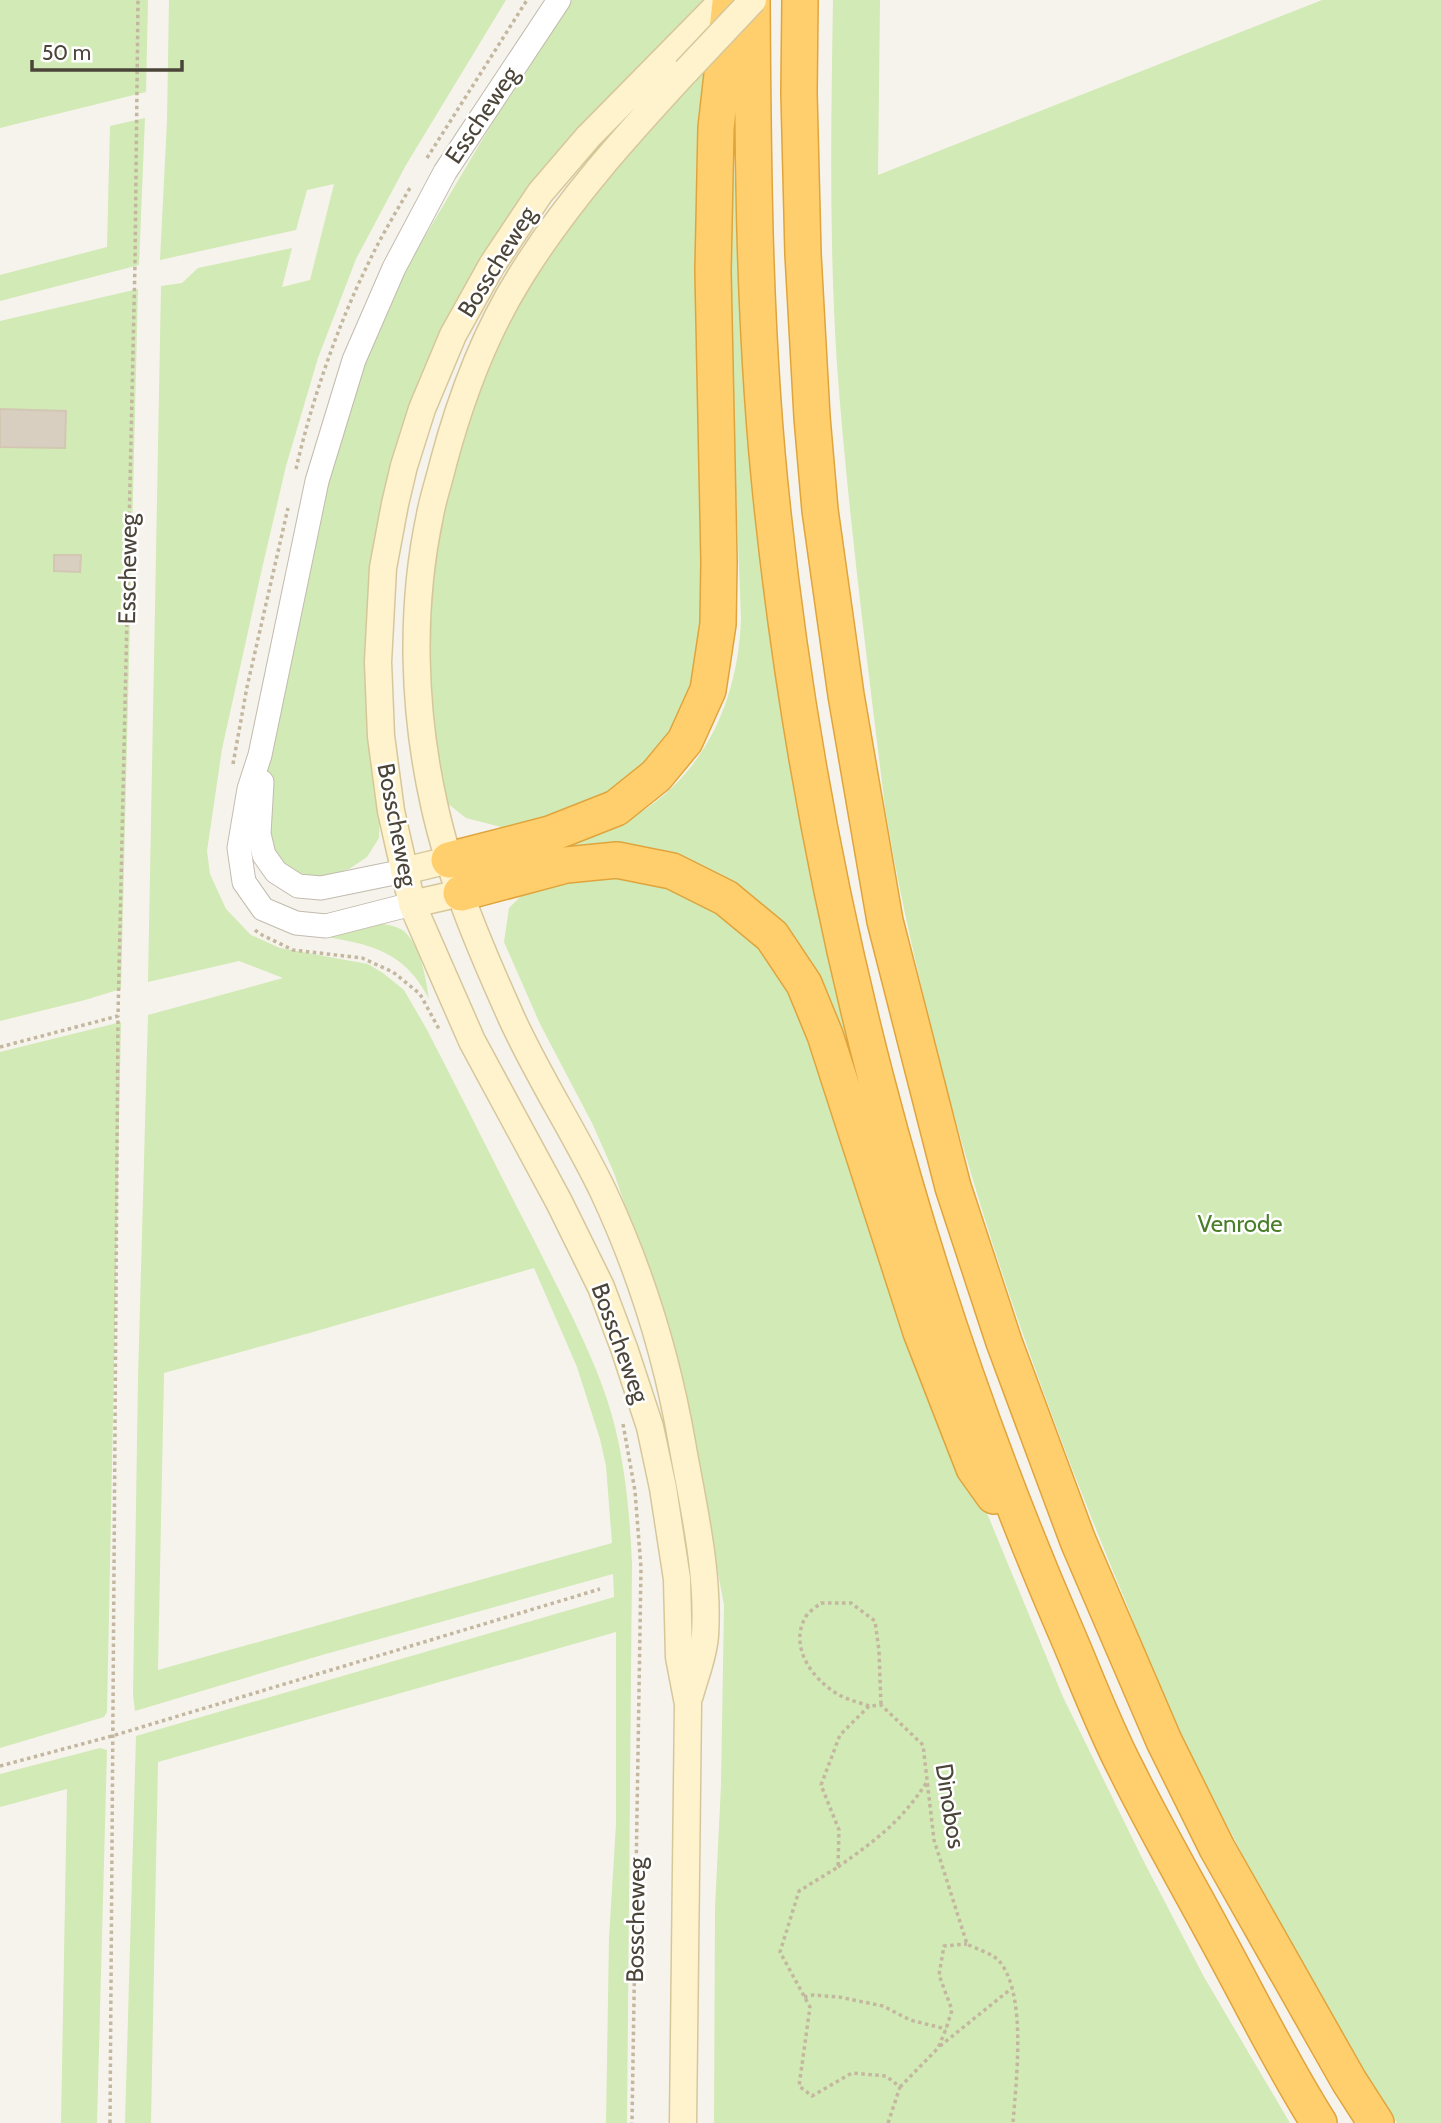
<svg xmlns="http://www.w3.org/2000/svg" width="1441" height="2123" font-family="Cabin,sans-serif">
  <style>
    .green { fill: #d2eab5; fill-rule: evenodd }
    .building { fill: #d8cfc1; stroke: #d3c7b4; stroke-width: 2 }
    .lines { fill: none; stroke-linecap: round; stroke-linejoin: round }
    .tertiary-casing { stroke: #c2bbae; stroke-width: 25 }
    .secondary-casing { stroke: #d6c79b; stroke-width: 29 }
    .motorway-casing { stroke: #e0a43c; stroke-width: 38 }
    .path { stroke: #c4b79f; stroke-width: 3.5; stroke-dasharray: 3.5 3.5; stroke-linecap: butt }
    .tertiary { stroke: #fff; stroke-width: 23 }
    .secondary { stroke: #fff3cd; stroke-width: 26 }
    .motorway { stroke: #ffcf6e; stroke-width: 35 }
    .secondary-bridge-casing { stroke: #d6c79b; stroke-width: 29; stroke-linecap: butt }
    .secondary-bridge { stroke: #fff3cd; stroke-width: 26 }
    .labels { text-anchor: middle; stroke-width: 5; stroke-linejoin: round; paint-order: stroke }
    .street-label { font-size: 24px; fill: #4b4439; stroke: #fff }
    .park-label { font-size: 24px; fill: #4a7f2a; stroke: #fff }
  </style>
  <rect width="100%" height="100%" fill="#f6f3ec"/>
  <path class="green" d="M0,0h148l-2,92 -146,36z
    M169,0h337l-100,165 -50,94 -38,99 -32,108 -25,107 -39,176 -15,102 3,23 16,35 25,26 29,13 88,16 15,9 21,17 22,38c37,71 72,143 109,214 28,57 65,123 80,185 11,45 15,91 17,137l-5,559h-21l3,-185 7,-114v-192l-458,130 -7,361h-26l11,-387 478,-139 -1,-23 -291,81 -187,56 -2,-16 5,-316 10,-364 135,-37 -44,-17 -91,21 13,-696 21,-3 16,-15 94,-20 -10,39 28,-7 24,-96 -27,6 -11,40 -136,30 7,-139zM534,1268l43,99 23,72 6,27 6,77 -454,127 6,-297 149,-41z
    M568,0h139l-216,252 -121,327 -4,43 1,42 13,141 -1,33 -12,19 -18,12 -40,13 -28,-10 -15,-42 -2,-31 6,-49 60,-279 36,-113 36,-83 133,-224z
    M833,0h47l-2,175 444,-175h119v2123h-44c-30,-42 -55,-90 -81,-135 -60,-105 -117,-212 -166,-323 -9,-20 -15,-41 -23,-60 -81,-194 -151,-391 -200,-595 -16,-67 -31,-134 -42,-203 -18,-147 -37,-294 -48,-442 -8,-121 -6,-243 -4,-365z
    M714,53l1,591 -56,112 -49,35 -64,26 -41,11 -39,-10 -19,-15 -15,-77 -4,-71 6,-108 46,-174 74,-136z
    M145,118l-6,147 -139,36v-26l107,-28 3,-121z
    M734,163l9,209 9,111 21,167 97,478 -115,-222 -197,-54c19,-16 45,-19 68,-31 76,-41 112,-117 115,-202l-11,-282 1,-131z
    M138,289l-17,700 -36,11 -85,21v-700z
    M605,875l49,6 88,44 49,59 162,447 110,266 79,161 62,119 86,146h-576l1,-215 6,-123 3,-180 -30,-158 -38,-150 -42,-124 -21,-48 -53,-101 -36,-82 5,-34 11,-11 20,-10z
    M377,923c8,1 20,3 27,8 17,16 22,47 25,68 -26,-51 -62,-55 -114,-64z
    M121,1022l-14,690 -3,5 -104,31v-696z
    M100,1748l7,2 -10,373h-36l6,-334 -67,18v-33z"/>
  <path class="building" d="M0,409l66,2 -1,37 -65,-1z
    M54,555h27l-1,17 -26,-1z"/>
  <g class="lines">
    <defs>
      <path id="tertiary" d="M262,782l-3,52 5,21 12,17 22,14 23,2 83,-17
        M412,904l-86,22 -30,-3 -33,-14 -19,-27 -5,-34 10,-59 11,-34 57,-274 37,-121 40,-92 51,-96 114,-172"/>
      <path id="secondary" d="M686,71c-60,65 -119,130 -166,206 -35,56 -60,123 -77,187 -4,17 -10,34 -13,51 -20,94 -17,195 4,289 16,74 47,146 78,215 27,59 63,114 91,172 37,79 64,166 79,252 11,63 27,128 23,192 -1,20 -10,41 -15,60
        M404,871l45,-11
        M412,904l49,-11
        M683,2123l5,-419 -9,-47 -2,-78 -14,-91 -13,-61 -26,-79 -23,-61 -42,-85 -87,-161 -60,-137 -21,-93 -10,-75 -3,-74 5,-94 12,-64 9,-38 18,-57 31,-74 39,-70 48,-72 48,-56 135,-137"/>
      <path id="motorway" d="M752,0c1,172 2,343 21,514 41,382 138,758 290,1111 21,48 39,98 63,144 28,57 60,112 90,168 34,62 65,126 103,186
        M800,0l-1,93 4,161 9,163 8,93 26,185 39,226 68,266 51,155 74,199 86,200 53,107 132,233 27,42
        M449,860l101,-26 66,-26 40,-32 29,-35 23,-51 10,-66 1,-62 -6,-291 3,-143 14,-125
        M461,893l105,-28 51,-5 55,11 54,27 46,38 32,48 21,51 96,297 53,136 20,28"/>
    </defs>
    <use href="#tertiary" class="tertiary-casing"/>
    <use href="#secondary" class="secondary-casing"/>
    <use href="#motorway" class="motorway-casing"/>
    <path class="path" d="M427,158l100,-158
      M296,469c15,-66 41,-142 71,-203 13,-28 29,-54 44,-80
      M233,764l14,-77 41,-179
      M255,930l5,4 33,16 69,8 31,14 27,22 20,37
      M0,1047l118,-31 17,-753 3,-263
      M623,1424l12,67 6,77 -9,555
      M869,1706c-8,-3 -17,-5 -26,-9 -27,-13 -55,-48 -38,-79 3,-6 11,-11 16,-15h30l24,18 4,30 2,54
      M0,1766l112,-30 488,-147
      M838,1867c39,-28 62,-44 89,-85
      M804,1997l9,-2 26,2 44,9 27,14 36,9
      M940,2046l72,-58
      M900,2087l38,-39 8,-19 6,-19 -13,-35 5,-29 23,-2
      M110,2123l8,-1107
      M888,2123l12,-36 -14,-11 -34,-3 -40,23 -13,-10 11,-79 -30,-55 19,-61 39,-24 1,-37 -18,-45 19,-50 29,-29 12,-1 42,40 11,95 33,104c9,5 27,10 33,18 27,34 16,119 13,161"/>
    <use href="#tertiary" class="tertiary"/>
    <use href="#secondary" class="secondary"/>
    <use href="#motorway" class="motorway"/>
    <defs>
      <path id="secondary-bridge" d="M686,71l67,-71"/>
    </defs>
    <use href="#secondary-bridge" class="secondary-bridge-casing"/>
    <use href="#secondary-bridge" class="secondary-bridge"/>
  </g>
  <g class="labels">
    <g class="street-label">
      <text transform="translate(482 115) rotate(-56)" y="8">Esscheweg</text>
      <text transform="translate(497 262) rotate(-58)" y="8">Bosscheweg</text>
      <text transform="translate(128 569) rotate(-89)" y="8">Esscheweg</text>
      <text transform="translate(397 825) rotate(79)" y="8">Bosscheweg</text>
      <text transform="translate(620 1343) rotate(70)" y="8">Bosscheweg</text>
      <text transform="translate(950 1806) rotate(81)" y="8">Dinobos</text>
      <text transform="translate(636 1920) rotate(-89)" y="8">Bosscheweg</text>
    </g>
    <g class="park-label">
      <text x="1240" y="1232">Venrode</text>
    </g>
  </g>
  <path d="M32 60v10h150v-10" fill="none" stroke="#4b4439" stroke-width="3.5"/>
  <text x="42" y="60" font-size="21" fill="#4b4439" stroke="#ffffff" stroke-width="5" paint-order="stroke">50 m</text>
</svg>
